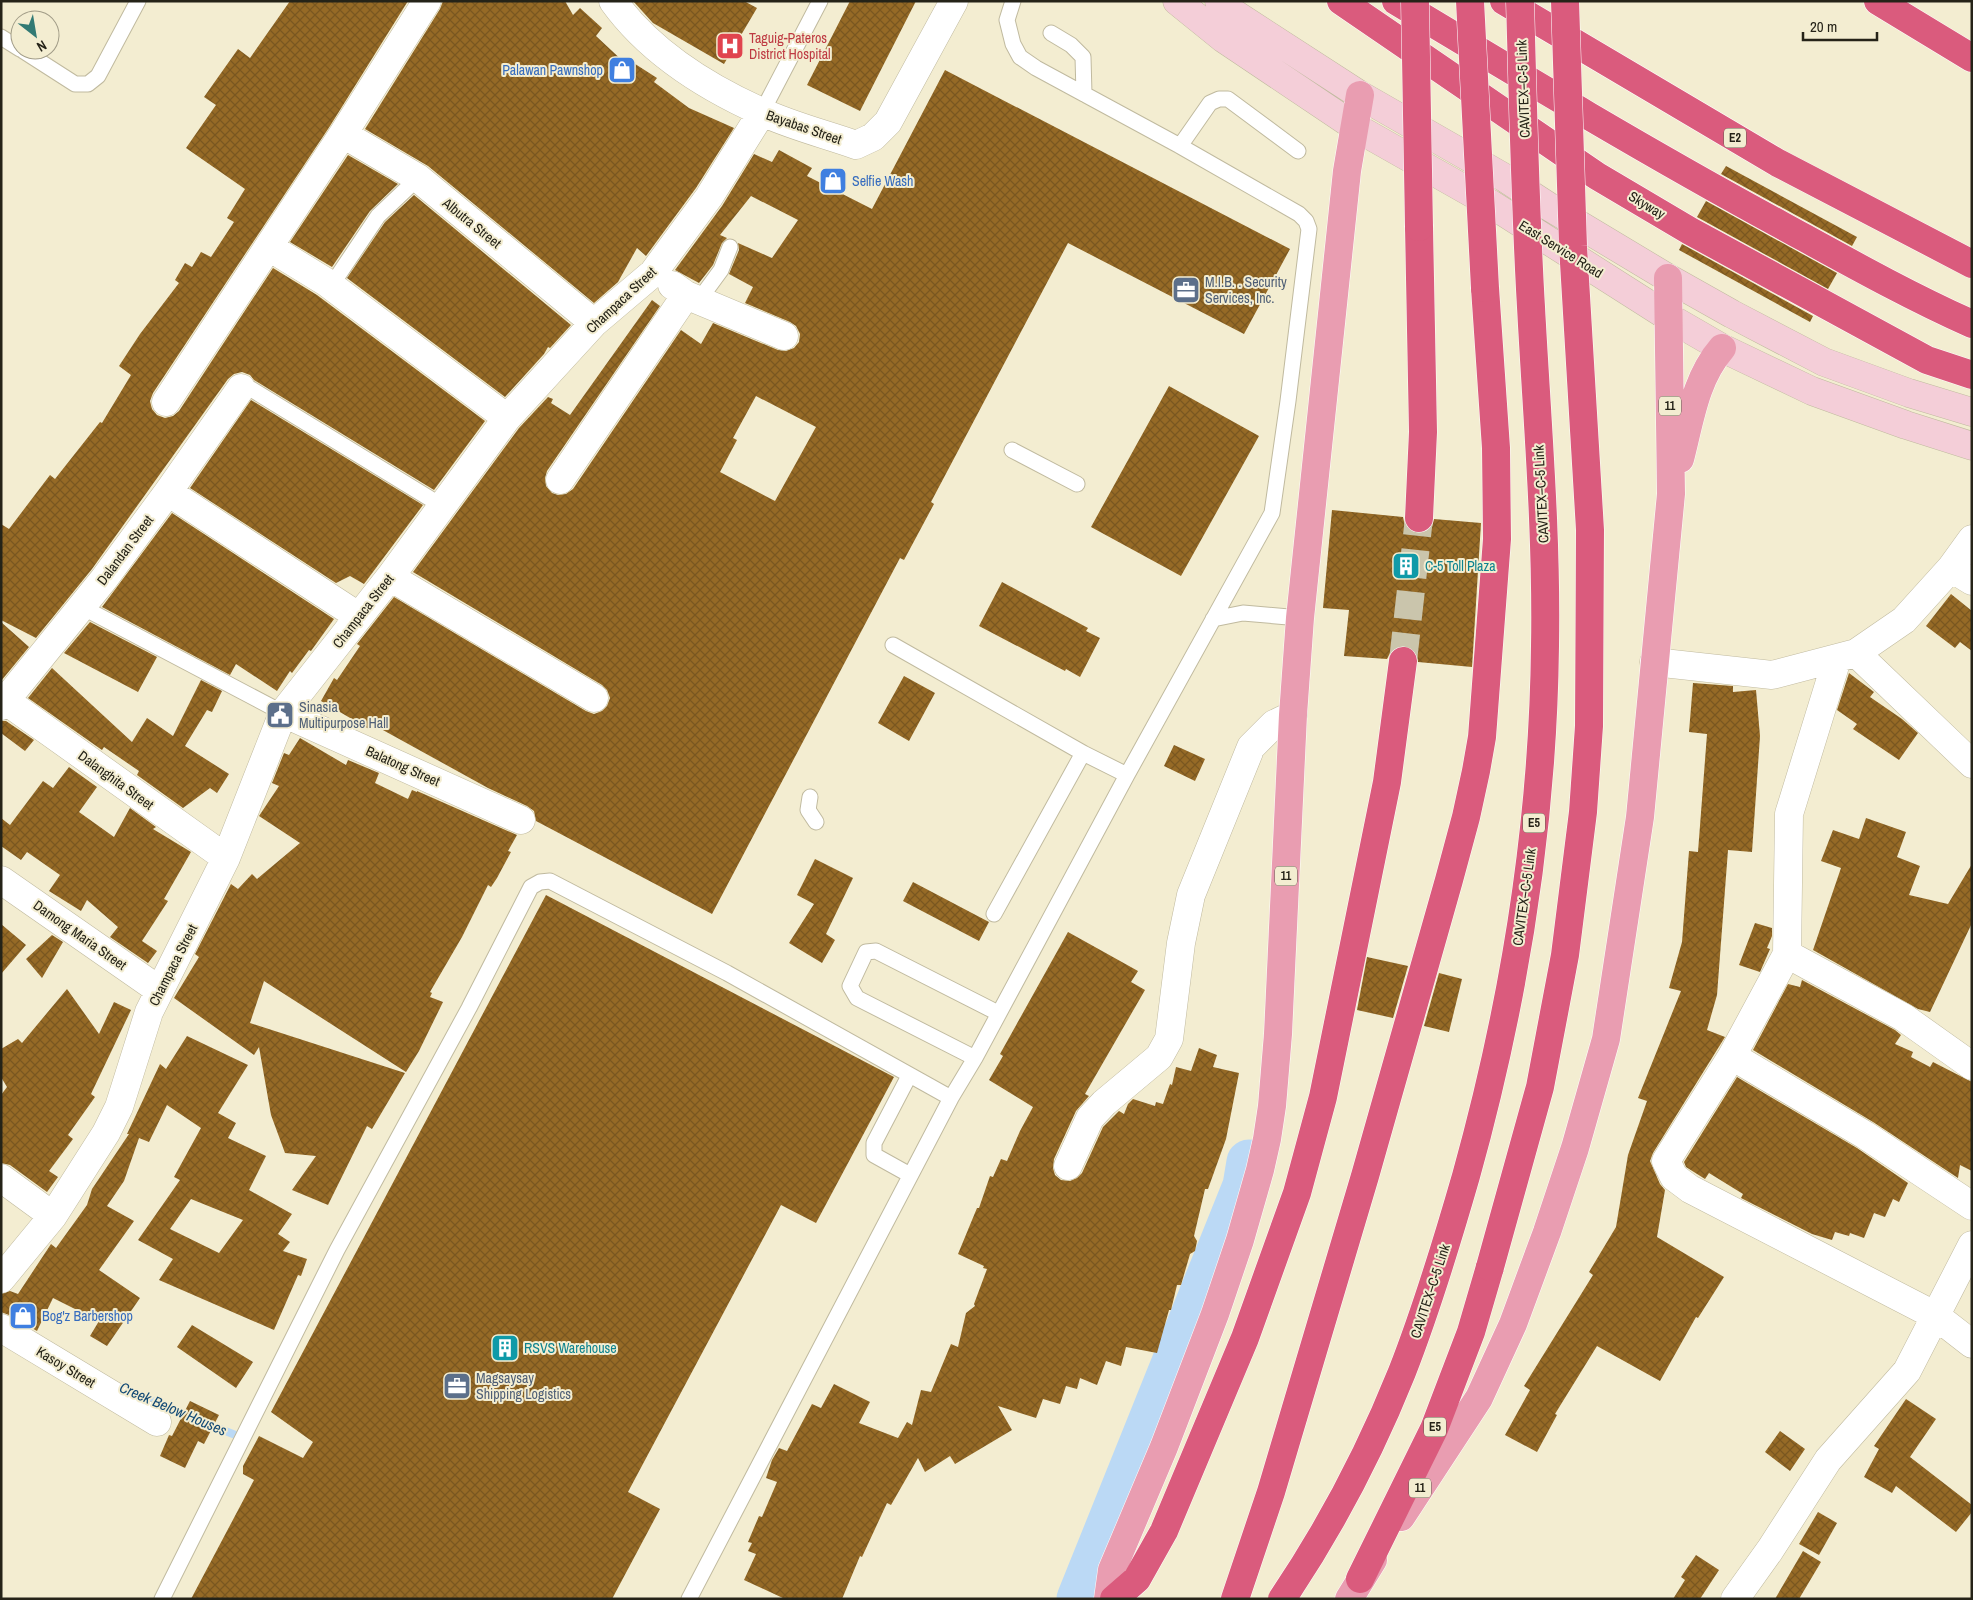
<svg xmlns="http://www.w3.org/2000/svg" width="1973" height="1600" font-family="'Archivo Narrow',sans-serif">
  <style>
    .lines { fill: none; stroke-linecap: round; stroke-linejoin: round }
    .stream { stroke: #bbd9f5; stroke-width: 8 }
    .river { stroke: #bbd9f5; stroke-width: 45 }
    .building { fill: url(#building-cross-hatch); fill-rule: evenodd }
    .motorway-tunnel { stroke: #cac5ac; stroke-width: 28; stroke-dasharray: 28 14; stroke-linecap: butt }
    .service-casing { stroke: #c0ba9f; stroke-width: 17 }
    .minor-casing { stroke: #c0ba9f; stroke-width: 29 }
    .secondary-casing { stroke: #c0ba9f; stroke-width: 29 }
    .primary-casing { stroke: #fff; stroke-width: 29 }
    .motorway-casing { stroke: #fff; stroke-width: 29 }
    .service { stroke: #fff; stroke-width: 15 }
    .minor { stroke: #fff; stroke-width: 28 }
    .secondary { stroke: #f4ced8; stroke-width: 28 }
    .primary { stroke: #e99db1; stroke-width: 28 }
    .motorway { stroke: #da5b7d; stroke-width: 28 }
    .motorway-bridge-casing { stroke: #fff; stroke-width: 29; stroke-linecap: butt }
    .motorway-bridge { stroke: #da5b7d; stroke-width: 28 }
    .labels { text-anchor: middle; stroke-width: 4; stroke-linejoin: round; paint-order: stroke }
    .shield { fill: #f3edd1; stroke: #636050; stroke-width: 1 }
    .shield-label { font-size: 12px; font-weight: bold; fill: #252318 }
    .health-label { font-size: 14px; fill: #be3a42; stroke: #f3edd1; text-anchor: start }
    .shop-label { font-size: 14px; fill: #366cbe; stroke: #f3edd1; text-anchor: start }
    .street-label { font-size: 14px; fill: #252318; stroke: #f3edd1 }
    .service-label { font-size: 14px; fill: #4e5e75; stroke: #f3edd1; text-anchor: start }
    .culture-label { font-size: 14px; fill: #0d838f; stroke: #f3edd1; text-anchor: start }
    .water-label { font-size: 15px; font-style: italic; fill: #124975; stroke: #f3edd1 }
  </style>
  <defs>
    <pattern id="building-cross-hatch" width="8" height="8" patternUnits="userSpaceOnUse" patternTransform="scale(1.25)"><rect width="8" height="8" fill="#966a26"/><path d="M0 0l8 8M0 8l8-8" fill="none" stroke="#7a5720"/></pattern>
  </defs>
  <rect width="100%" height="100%" fill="#f3edd1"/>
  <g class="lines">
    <path class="stream" d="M127,1390l65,27
      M205,1423l33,13"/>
    <path class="river" d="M1079,1599l166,-413 4,-24"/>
  </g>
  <path class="building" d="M290,1h118l-78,125 -177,267 -3,8 2,8 5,6 8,3 8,-2 6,-5 94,-143 44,27 168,126 -51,69 -180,-110 -4,-5 -8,-3 -8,2 -6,5 -136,190 -56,69 -35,-18v-96l8,5 41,-54 5,4 45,-57 2,1 29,-48 -12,-9 21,-32 39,-51 -4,-3 10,-17 7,4 9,-15 10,5 23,-35 -7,-4 18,-29 -59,-41 30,-43 -12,-8 34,-48 12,9z
    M443,1h122l8,14 7,-7 22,20 -6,8 30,28 3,-4 28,18 -3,4 35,26 45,20 -38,60 -50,68 -9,-8 -19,34 -24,21 -166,-137 -63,-37 75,-120z
    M633,1h111l13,7 -33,56 -71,-41z
    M850,1h66l-56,110 -53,-26z
    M945,70l345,179 -46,85 -176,-91 -137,259 3,2 -30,56 -4,-2 -188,356 -176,-93 -2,-10 -7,-5 -39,-18 -116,-64 -3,5 -48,-28 13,-23 3,2 23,-34 -3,-2 37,-47 192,114 8,3 8,-3 5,-5 3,-8 -3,-8 -5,-5 -189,-113 106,-144 29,-31 5,2 -2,4 19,12 82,-115 8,6 -113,165 -2,7 1,8 6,7 6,2 8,-1 7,-5 108,-159 20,14 12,-21 65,27 8,1 8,-3 5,-6 1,-8 -4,-8 -6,-4 -45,-19 8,-16 -24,-13 10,-24 -1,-7 34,15 26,-38 -47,-24 -31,39 7,3 -5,5 -9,22 -14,18 -24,-13 47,-64 32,-52 18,8 7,-12 33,18 -5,8 65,33zM756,396l60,31 -41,74 -55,-29 17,-32 -4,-2z
    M348,155l50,29 -28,27 -38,56 -42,-25z
    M1726,166l131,71 -5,9 -131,-72z
    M414,195l157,130 -21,23 -2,-1 -4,7 -39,43 -158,-119 38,-56z
    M1706,201l131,72 -9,16 -131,-72z
    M1682,244l131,72 -3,6 -131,-72z
    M1169,386l90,50 -78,140 -90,-49z
    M251,400l172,105 -59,79 -14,-8 -14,7 -146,-95z
    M1332,510l71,7 2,9 5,5 8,3 9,-2 5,-5 2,-8 47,4 -9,144 -54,-5 -1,-7 -4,-6 -8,-3 -8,1 -6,4 -4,8 -43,-3 5,-46 -26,-2z
    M172,513l162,106 -23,32 -2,-1 -17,23 -2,-2 -13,20 -41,-27 -6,11 -128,-68z
    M1002,582l86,46 -2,3 14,7 -20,39 -14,-8 -1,2 -86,-45z
    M1951,594l21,17v40l-12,-9 -5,6 -29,-22z
    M1,622l28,25 -28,34z
    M90,622l67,35 -19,35 -74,-39z
    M52,668l80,74 15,-24 26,18 28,-56 21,11 -10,21 -5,-2 -22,36 44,28 -12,19 -7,-5 -27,20 -46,-33 2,-4 -35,-24 -2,3 -74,-52z
    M1849,673l25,19 -4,5 32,22 16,14 -19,27 -46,-31 4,-5 -20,-14z
    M904,676l31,17 -26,48 -31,-18z
    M1693,683l40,3v6l23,-2 4,46 -8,116 -24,-2 -11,145 -10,35 18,7 -72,116 -3,8 10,23 5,6 -8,47 67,40 -26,41 -2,-1 -36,64 -63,-35 -42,68 2,1 -20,37 -32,-17 25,-45 -6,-4 69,-111 -4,-3 27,-45 12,-72 19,-54 -9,-3 43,-107 -12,-3 13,-46 7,-91 9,1 9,-118 -18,-2z
    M1,721h5l28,19 -9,11 -24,-18z
    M300,738l46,27 2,-5 31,13 -4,10 33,16 4,-9 5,2v-1l100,44 -9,16 3,1 -14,26 -6,9 -3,-2 -26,52 -32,55 2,1 -2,4 13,5 -24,49 -13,21 -142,-91 -14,42 155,50 -33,56 -5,-3 -39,79 -36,-15 24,-34 -31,-3 -14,-38 -12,-68 -5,8 -80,-57 25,-41 -4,-3 36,-70 7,5 14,-15 5,5 43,-36 -41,-27 20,-30 -7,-3 12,-30 5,2z
    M1174,745l31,14 -10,22 -31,-15z
    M69,767l28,20 -18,25 35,25 16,-29 26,19 -3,2 38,23 -27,47 4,2 -26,40 15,10 -9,12 -38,-26 8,-10 -31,-27 -6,11 -32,-20 11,-16 -33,-23 -6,8 -20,-14v-28l9,7 33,-44 10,7z
    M1866,818l40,14 -9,25 23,9 -11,29 39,9 24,-40v59l-42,89 -12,-3 -105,-59 28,-82 -20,-7 12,-31 26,9z
    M815,859l38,19 -27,56 9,6 -13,23 -33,-20 25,-39 -17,-9z
    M913,882l76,40 -10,19 -76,-40z
    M546,895l348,182 -78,146 -35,-18 -153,287 32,17 -48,90h-421l63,-119 -11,-6v-8l16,-30 44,22 10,-16 -42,-30z
    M1755,923l17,5v8l-5,12 3,1 -10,23 -21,-7z
    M1,924l25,21 -25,29z
    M1068,932l70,39 -7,11 14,8 -60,104 4,2 -13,15 -22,48 -1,9 2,7 6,5 9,1 7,-3 5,-5 21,-46 16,-16 5,3 4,-10 5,-5 22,7 1,-4 7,2 7,-20 2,1 4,-18 15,4 8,-23 18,7 -4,12 26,6 -13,66 -18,50h-3l-11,47 3,5 -2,10 -5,3 -9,31h-4l-6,25h-2l-12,43 -31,-6 -5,19 -15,-5 -9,24 -17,-7 -3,11 -11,-3 -6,18 -17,-5 -7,19 -38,-12 14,24 -57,34 -5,-8 -25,16 -7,-14 -27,47 -4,-2 -25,54 -2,-1 -18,43h-57l-41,-19 12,-26 -8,-3 4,-8 -4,-1 11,-26 3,1 15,-35 -11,-4 6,-18 7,-12 8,3 25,-47 9,4 13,-24 36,18 -11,21 39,15 9,-16 5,3 9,-35 10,2 20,-48 7,3 8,-34 9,-7 -1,-2 13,-35 -4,-1 1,-2 -26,-12 19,-46h2l11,-32 3,1 8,-18 6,2 13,-30 13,-24 -44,-27 14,-24 -3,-2z
    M52,935l11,7 -21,36 -16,-19z
    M1367,957l41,9 -15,52 -36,-8z
    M1439,973l23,6 -13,53 -25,-6z
    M1802,980l93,50 6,5 -6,9 18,8 -2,5 19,10 3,-5 39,20v89l-12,-6 -2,13 -85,-56 -120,-72 35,-66 12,3z
    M67,989l32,45 15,-32 17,8 -40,84 4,3 -27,38 5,4 -24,32 9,6 -11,15 -37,-27 -9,-2v-68l6,-8 -6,-10v-28l17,-10 4,4z
    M187,1036l61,29 -30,48 18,10 -8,15 38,18 -17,34 43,24 -14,20 12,8 -7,9 24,8 -6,17 -3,-1 -24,55 -115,-50 14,-21 -35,-19 42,-60 -6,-3 27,-49 -34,-23 -18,37 -10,-4 -15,43 -17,25 27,15 -35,49 41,28 -33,48 -17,-10 9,-15 -46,-23 -16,33 -28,-16 -8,-3v-18l9,-3 8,3 33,-50 5,4 31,-43 5,-16 37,-55h-2l33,-70 6,5zM191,1199l52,21 -24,33 -49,-24z
    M1737,1077l120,71 51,35 -9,19 -6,-3 -8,18 -11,-4 -10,25 -14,-5 -1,3 -14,-4 -3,8 -20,-6 -71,-36 2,-4 -34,-21 -4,6 -19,-12 -2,-5z
    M192,1325l61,37 -17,26 -59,-41z
    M1906,1399l30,20 -26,38 62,48v7l-16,20 -60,-46 -4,7 -28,-16 15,-28 -5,-3z
    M190,1401l29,14 -15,29 -6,-3 -13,27 -25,-12 9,-21 3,1z
    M1780,1431l25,18 -15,22 -25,-19z
    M1818,1512l19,11 -18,32 -20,-11z
    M1803,1551l18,11 -22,37h-24z
    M1696,1555l23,15 -19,29h-27l12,-19 -4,-3z"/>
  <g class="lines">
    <path class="motorway-tunnel" d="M1403,661l16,-143"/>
    <defs>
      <path id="service" d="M1051,33l20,12 12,12 1,37
        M1,37l19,12
        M22,50l53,34h13l10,-8 40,-75
        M762,112l58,-111
        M1180,146l30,-43 9,-4h9l70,52
        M331,286l47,-70 40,-38
        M699,300l22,-30 9,-23
        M241,388l5,-1 5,2 191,117
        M1012,450l65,34
        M82,607l201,106
        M1213,619l30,-6 57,5
        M893,645l190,108 -89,161
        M1083,753l44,22
        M810,797l-2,13 8,12
        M975,1058l-118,-60 -7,-12 16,-34 10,-1 122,62
        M909,1076l-35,67v12l36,20
        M162,1599l175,-349 132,-242 62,-121 9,-5 10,-1 177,92 224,125
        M689,1599l262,-501 24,-40 152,-283 145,-262 16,-112 21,-172 -3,-8 -7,-7 -119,-68 -144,-78 -16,-11 -7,-13 -6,-24 6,-19"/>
      <path id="minor" d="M613,1c36,50 93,86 149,111 30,14 63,22 94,33l17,-8 15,-15 66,-121
        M343,134l75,44 176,145
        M269,247l57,35 181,136
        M672,285l14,10 98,41
        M166,402l177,-268 84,-133
        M560,480l126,-185
        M168,492l190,124
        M1951,568l21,13
        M390,577l204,121
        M1856,653l116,111
        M1654,662l118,13 84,-22 48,-33 47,-52 21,-29
        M6,701l220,157
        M1,706l103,-127 64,-87 73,-104
        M283,713l238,107
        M1,880l158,110
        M1787,954l2,-140 48,-155
        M1732,1056l-66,105 8,16 16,12 246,127 36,28
        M1972,1066l-69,-49 -116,-63 -55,102 133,79 107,71
        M1068,1166l22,-48 14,-15 55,-46 10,-18 12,-96 10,-48 60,-148 23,-23 19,-9
        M1,1178l52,38
        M1,1279l52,-63 53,-83 13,-26 30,-95 77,-154 57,-145 107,-136 117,-159 87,-95 59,-50 56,-76 53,-85
        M1,1328l156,94
        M1735,1599l35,-49 58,-90 79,-89 65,-126"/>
      <path id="secondary" d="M1177,1l47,38 131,88 136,77 179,114 52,30 90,43 94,34 66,21
        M1219,1l16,13 125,81 145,83 43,28 120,72 64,36 92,48 85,31 63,19"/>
      <path id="primary" d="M1680,459c10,-38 15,-80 42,-111
        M1401,1517l78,-119 34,-74 34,-92 28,-84 31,-109 34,-222 31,-323 -3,-216
        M1108,1599l4,-29 52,-123 51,-133 25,-74 20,-70 7,-31 5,-33 6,-72 15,-319 7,-97 47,-447 13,-76
        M1349,1599l24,-39"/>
      <path id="motorway" d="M1341,1l256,175 93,55 237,129 45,15
        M1396,1c128,77 256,154 387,225 62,34 124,69 189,98
        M1504,1l274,162 194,101
        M1878,1l94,57
        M1419,227l4,205 -4,86
        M1360,1579l74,-150 37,-97 19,-65
        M1114,1599l23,-20 27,-48 81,-193 52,-145 26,-96 64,-315 16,-121
        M1235,1599l36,-107 94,-316 84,-296 17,-63 10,-46 6,-34 15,-198 -1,-91 -11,-160"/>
    </defs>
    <use href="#service" class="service-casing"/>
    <use href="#minor" class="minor-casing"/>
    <use href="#secondary" class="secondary-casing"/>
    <use href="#primary" class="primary-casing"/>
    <use href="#motorway" class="motorway-casing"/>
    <use href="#service" class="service"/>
    <use href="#minor" class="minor"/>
    <use href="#secondary" class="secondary"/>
    <use href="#primary" class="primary"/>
    <use href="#motorway" class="motorway"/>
    <defs>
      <path id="motorway-bridge" d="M1415,1l4,226
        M1470,1l15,287
        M1490,1267l50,-180 25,-132 18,-143 6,-86 1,-196 -17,-284 -8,-245
        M1282,1599c48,-71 88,-147 120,-227 25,-64 45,-130 64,-196 48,-172 77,-351 79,-530 2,-113 -8,-226 -14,-339 -6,-102 -8,-204 -11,-306"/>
    </defs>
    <use href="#motorway-bridge" class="motorway-bridge-casing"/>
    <use href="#motorway-bridge" class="motorway-bridge"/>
  </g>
  <defs>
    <symbol id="hospital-square" viewBox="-11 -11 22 22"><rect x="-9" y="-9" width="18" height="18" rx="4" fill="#e0444e" stroke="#f3edd1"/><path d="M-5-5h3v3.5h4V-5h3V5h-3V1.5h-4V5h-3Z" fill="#fff"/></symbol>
    <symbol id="shop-square" viewBox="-11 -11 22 22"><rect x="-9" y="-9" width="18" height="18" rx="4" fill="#3f7fe0" stroke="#f3edd1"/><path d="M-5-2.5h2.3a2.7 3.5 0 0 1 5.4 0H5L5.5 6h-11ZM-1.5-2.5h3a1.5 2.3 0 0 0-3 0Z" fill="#fff"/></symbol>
    <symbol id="office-square" viewBox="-11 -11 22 22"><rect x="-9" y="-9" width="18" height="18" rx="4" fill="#5c6f8a" stroke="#f3edd1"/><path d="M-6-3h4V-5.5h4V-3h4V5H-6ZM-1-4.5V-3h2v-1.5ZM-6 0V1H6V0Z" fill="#fff"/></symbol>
    <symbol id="building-square" viewBox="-11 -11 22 22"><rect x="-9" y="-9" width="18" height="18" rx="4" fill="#0f9aa8" stroke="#f3edd1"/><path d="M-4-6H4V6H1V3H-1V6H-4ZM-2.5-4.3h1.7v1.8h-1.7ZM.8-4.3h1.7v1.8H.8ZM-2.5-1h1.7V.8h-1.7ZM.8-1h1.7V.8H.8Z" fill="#fff"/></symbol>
    <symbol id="civic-square" viewBox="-11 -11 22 22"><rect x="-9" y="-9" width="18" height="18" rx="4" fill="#5c6f8a" stroke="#f3edd1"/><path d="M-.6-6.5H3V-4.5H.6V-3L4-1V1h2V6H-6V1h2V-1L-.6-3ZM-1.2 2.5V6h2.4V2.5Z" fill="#fff"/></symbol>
  </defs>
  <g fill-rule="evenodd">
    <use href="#hospital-square" x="714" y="30" width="32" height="32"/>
    <use href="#shop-square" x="606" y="54" width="32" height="32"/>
    <use href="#shop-square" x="817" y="165" width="32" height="32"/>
    <use href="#office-square" x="1170" y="274" width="32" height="32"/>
    <use href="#building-square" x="1390" y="550" width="32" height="32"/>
    <use href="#civic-square" x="264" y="699" width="32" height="32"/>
    <use href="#shop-square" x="7" y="1300" width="32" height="32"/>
    <use href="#building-square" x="489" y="1332" width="32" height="32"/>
    <use href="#office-square" x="441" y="1370" width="32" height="32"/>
  </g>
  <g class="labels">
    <g class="shield">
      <rect x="1724" y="128.5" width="22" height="19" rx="4"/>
      <rect x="1659" y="396.5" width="22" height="19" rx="4"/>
      <rect x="1523" y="813.5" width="22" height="19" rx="4"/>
      <rect x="1275" y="866.5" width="22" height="19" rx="4"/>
      <rect x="1424" y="1417.5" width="22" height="19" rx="4"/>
      <rect x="1409" y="1478.5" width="22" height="19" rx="4"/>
    </g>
    <g class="shield-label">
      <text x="1735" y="142">E2</text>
      <text x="1670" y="410">11</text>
      <text x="1534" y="827">E5</text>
      <text x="1286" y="880">11</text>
      <text x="1435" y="1431">E5</text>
      <text x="1420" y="1492">11</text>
    </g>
    <g class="health-label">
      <text x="749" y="43">Taguig-Pateros<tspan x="749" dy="16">District Hospital</tspan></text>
    </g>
    <g class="shop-label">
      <text x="603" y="75" text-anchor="end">Palawan Pawnshop</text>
      <text x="852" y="186">Selfie Wash</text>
      <text x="42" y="1321">Bog'z Barbershop</text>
    </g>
    <g class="street-label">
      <text transform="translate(1523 89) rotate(-92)" y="5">CAVITEX–C-5 Link</text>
      <text transform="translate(804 127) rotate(19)" y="5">Bayabas Street</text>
      <text transform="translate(1647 205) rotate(31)" y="5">Skyway</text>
      <text transform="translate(472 223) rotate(39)" y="5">Albutra Street</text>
      <text transform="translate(1561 249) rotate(32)" y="5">East Service Road</text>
      <text transform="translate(621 300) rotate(-43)" y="5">Champaca Street</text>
      <text transform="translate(1541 494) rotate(-93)" y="5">CAVITEX–C-5 Link</text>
      <text transform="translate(125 550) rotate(-53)" y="5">Dalandan Street</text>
      <text transform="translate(363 611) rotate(-52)" y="5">Champaca Street</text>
      <text transform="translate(403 766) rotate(24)" y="5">Balatong Street</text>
      <text transform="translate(116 780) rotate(36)" y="5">Dalanghita Street</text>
      <text transform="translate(1524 897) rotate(-82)" y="5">CAVITEX–C-5 Link</text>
      <text transform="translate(80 935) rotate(35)" y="5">Damong Maria Street</text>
      <text transform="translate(173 965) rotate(-63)" y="5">Champaca Street</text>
      <text transform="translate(1430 1291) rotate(-72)" y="5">CAVITEX–C-5 Link</text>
      <text transform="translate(66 1367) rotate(31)" y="5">Kasoy Street</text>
    </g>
    <g class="service-label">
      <text x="1205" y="287">M.I.B. . Security<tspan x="1205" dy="16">Services, Inc.</tspan></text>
      <text x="299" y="712">Sinasia<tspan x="299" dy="16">Multipurpose Hall</tspan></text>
      <text x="476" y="1383">Magsaysay<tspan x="476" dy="16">Shipping Logistics</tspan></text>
    </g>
    <g class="culture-label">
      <text x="1425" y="571">C-5 Toll Plaza</text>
      <text x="524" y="1353">RSVS Warehouse</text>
    </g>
    <g class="water-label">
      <text transform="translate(173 1409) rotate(23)" y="5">Creek Below Houses</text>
    </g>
  </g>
  <rect width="1973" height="1600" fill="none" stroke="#252318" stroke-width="5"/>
  <g transform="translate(35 35) rotate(149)"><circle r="24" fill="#f3edd1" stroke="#a19c87"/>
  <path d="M0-4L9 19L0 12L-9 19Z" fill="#327a74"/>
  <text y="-8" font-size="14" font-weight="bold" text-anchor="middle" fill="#252318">N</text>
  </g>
  <path d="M1803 32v8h74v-8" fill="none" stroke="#252318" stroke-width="2.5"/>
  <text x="1810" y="32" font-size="15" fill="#252318" stroke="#f3edd1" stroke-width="4" paint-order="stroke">20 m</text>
</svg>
